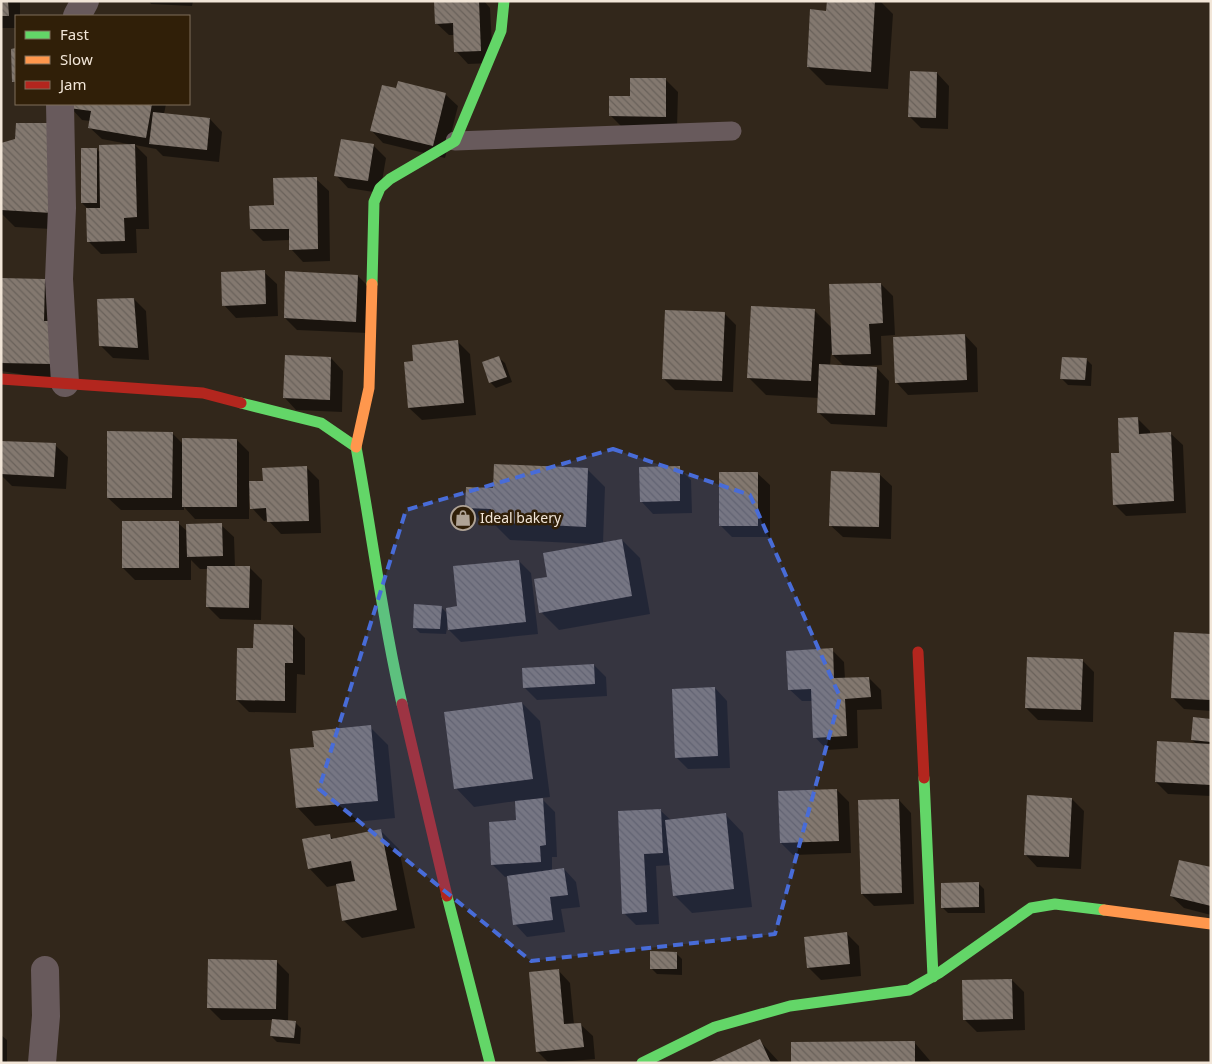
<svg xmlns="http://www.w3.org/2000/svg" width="1212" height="1064" font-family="'Noto Sans',sans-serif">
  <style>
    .shadow { fill: #0007; fill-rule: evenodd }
    .building { fill: url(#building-back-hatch) }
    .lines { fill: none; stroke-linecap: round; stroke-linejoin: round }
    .lane { stroke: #685a5c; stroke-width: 19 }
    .street { stroke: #685a5c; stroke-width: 28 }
    .fast { stroke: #63d668; stroke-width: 11 }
    .slow { stroke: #ff974d; stroke-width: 11 }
    .jam { stroke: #b3261e; stroke-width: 11 }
    .marked { fill: #486cd8; fill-opacity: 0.2; stroke: #486cd8; stroke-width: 4; stroke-dasharray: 10 6; stroke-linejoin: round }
    .labels { text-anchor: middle; stroke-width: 5; stroke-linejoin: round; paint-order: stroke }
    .poi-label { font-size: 14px; fill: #f2e6d8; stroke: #301f08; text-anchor: start }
  </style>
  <defs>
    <pattern id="building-back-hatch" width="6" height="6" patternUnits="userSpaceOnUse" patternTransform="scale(1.25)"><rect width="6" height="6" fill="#83786f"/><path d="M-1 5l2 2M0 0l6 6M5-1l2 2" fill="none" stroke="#69615a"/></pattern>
  </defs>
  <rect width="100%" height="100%" fill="#32271b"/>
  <path class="shadow" d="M1,1h19v15h-4v12h-15z
    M149,1h44l-1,5 -41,-2z
    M436,1h48l6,7 3,55 -25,1 -12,-13 -1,-16h-6l-13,-12z
    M828,1h52l13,13 -5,75 -62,-4 -18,-18 19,-55z
    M937,73l12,13 -1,43 -27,-1 -12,-12z
    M666,80l12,12 -1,36 -55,-1 -12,-12 21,-17z
    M445,94l13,12 -13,52 -62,-15 -12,-13z
    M71,104h95l-2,10 46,5 12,13 -3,30 -56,-6 -7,-7 -21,-4 12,12 2,72h-13l1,24 -36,1 -12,-12 -1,-33 -6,-6 15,-54 3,4 28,-9 -26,-5 -13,-12 1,-6 -8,-1 -12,-13z
    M342,140l32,6 12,12 -6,35 -32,-5 -12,-13z
    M1,145l68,85 -54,-3 -14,-14z
    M316,179l13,12 1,70 -27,1 -12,-13 -1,-9 -27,1 -12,-12 24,-23z
    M264,272l13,12 1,32 -42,2 -12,-13z
    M358,276l12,12 -2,45 -71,-3 -12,-12z
    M1,280h43l19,19 6,83 -68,-11z
    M881,284l12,12 2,39 -14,1 1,29 -15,1v2h10l12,13 -2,46 -56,-3 -13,-12 1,-14 -53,-3 -18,-18 66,-67 18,18zM831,353l14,14 -15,-1z
    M134,299l12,12 3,49 -36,-2 -12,-12z
    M724,313l12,12 -3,67 -58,-2 -12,-12z
    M965,335l12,13 1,44 -70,3 -12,-13z
    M458,342l12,12 6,61 -54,5 -13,-12 6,-46z
    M331,358l12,13 -1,41 -46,-2 -12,-13z
    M499,358l6,5 7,19 -16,6 -6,-6z
    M1086,359l6,6 -1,21 -23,-1 -6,-6z
    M1138,419l12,12v3l20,-1 13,12 3,68 -60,3 -12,-12 6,-50z
    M172,433l12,12 53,-5 12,12v30h15l43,-14 12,12 2,53 -40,1 -13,-14 -4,1 -12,-13 -1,-14h-2v25h-54l-11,-12v3h-63l-13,-12z
    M55,445l13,12 -2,32 -54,-3 -11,-11v-21z
    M679,468l12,12 1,33 -39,1 -12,-13z
    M587,469l18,18 -2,56 19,-3 18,18 10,56 -91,16 -18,-18 8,-34 45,-34 -84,-4 -14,-14 -11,-1 -18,-18 27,-17z
    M757,473l13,12v52h-38l-12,-12z
    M879,474l13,12 -1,53 -48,-2 -13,-12z
    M178,523l9,8 34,-6 13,12 1,30 15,1 12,12 -1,40 -41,-1 -12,-12 1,-38h-9l-9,-9v20h-56l-12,-12z
    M519,561l12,12 7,61 -77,8 -12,-12 -1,-8 -2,12 -26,-1 -6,-6 27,-20 6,6 12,-6z
    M293,626l12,12v37l-8,-1 -1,39 -47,-1 -12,-12 17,-51z
    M1211,635v76l-27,-2 -12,-12z
    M832,650l12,12 1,17 24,-1 12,12 1,19 -25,1 1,38 -31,2 -12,-13 -2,-36h-11l-13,-12z
    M1082,660l12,12 -1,50 -55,-2 -12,-12z
    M594,665l12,12 1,19 -70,4 -12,-12z
    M715,688l12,13 3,67 -42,1 -12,-12z
    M522,703l18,18 10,76 -9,1 14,14 2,45h-5v14l12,-2 12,13 4,25 -19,2 4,23 -38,5 -12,-13 -7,-48 -3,1 -13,-13 25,-42 -1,-21 -42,6 -18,-19z
    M1211,720v76l-43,-2 -12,-12 41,-38 -5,-4z
    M370,727l18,18 7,73 -80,8 -18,-19 18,-59z
    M837,790l12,12 2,51 -58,2 -12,-12z
    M1072,799l12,12 -3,58 -44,-2 -12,-13z
    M899,800l12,13 3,91 -40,2 -12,-12z
    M661,811l10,9 54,-6 18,19 9,74 -60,6 -18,-18 -3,-30 -15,1 3,58 -23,1 -12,-12 -5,-101z
    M381,831l18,18 16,79 -53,10 -19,-18 -6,-35 -10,2 -18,-19 20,-33 5,5z
    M1211,869v46l-27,-7 -13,-12z
    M978,883l6,6 1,24h-37l-6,-6z
    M847,934l12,12 2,30 -40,4 -13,-13z
    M676,953l6,6v16l-25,-1 -6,-6z
    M276,961l13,13 -1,48h7l6,6 -1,16 -23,-2 -6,-6 2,-16h-52l-12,-12z
    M558,970l12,13 4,42 6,-1 13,12 2,23 -46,4 -12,-12z
    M1012,980l12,12 1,38 -48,2 -12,-12z
    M1,1035l6,5v23h-6z
    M760,1041l20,22h-69z
    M914,1042l18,21h-140z"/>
  <path class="building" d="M1,1h7l1,15h-8z
    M434,1h45l2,50 -27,1 -1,-29 -18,1z
    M827,1h48l-4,71 -64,-5 3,-58 16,2z
    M16,48v34h-4l-1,-33z
    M910,71l27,1 -1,46 -28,-1z
    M630,78h36v39l-57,-1v-20h21z
    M398,81l48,12 -13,53 -63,-15 12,-46 14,3z
    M69,104h83l-6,34 -58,-10 3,-17 -22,-3z
    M153,112l57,6 -3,32 -58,-6z
    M16,123h33l3,90 -51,-3v-67l14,-4z
    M341,139l33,5 -6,37 -34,-5z
    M135,144l2,73 -13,1 1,23 -38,1 -1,-34h14l-1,-63z
    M81,148h16v55h-16z
    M317,177l1,72 -29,1v-21h-39l-1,-23 25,-1 -1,-27z
    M265,270l1,34 -44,2 -1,-34z
    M285,271l73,4 -2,47 -72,-4z
    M1,278l44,1 -1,42h8l-1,43 -50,-1z
    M881,283l2,40 -14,1 2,30 -39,1 -3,-71z
    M134,298l4,50 -39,-2 -2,-47z
    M751,306l64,3 -4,72 -64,-3z
    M665,310l60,2 -3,69 -60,-2z
    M965,334l2,46 -72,3 -2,-46z
    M458,340l6,63 -56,5 -4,-46 9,-1 -1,-16z
    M285,355l46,2 -1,43 -47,-2z
    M499,356l8,21 -18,6 -7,-21z
    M1062,357l25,1 -2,22 -25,-1z
    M819,364l58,3 -2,48 -58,-2z
    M1138,417l1,17 32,-2 3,69 -61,4 -2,-52h8l-1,-35z
    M107,431l66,1 -1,66h-65z
    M182,438l55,1v68h-55z
    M1,441l55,2 -2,34 -53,-3z
    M494,464l94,4 -2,59 -95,-5v-13l-26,-1 1,-21 27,1z
    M307,466l2,55 -42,1 -1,-14 -16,1 -1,-28h14l-1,-13z
    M680,466v35l-40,1 -1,-35z
    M831,471l49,2 -1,54 -50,-1z
    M719,472h39v54h-39z
    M122,521h57v47h-57z
    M222,523l1,33 -36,1 -1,-33z
    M622,539l10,57 -93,17 -5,-34 13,-2 -4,-24z
    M519,560l7,62 -78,8 -2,-22 11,-2 -4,-40z
    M207,566h43l-1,42 -43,-1z
    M414,604l28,2 -2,23 -27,-1z
    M254,624l39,1v38h-8v38l-49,-1 1,-52h16z
    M1174,632l37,2v66l-40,-2z
    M833,648l1,30 35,-1 2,20 -26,2 2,37 -34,2 -2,-49 -23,1 -2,-39z
    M1027,657l56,2 -2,51 -56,-2z
    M594,664l1,20 -72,4 -1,-20z
    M715,687l3,69 -43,2 -3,-69z
    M522,702l11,77 -79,10 -10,-77z
    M1193,717l18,2v23l-20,-2z
    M371,725l7,76 -82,7 -6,-59 24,-2 -2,-16z
    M1157,741l54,3v41l-56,-3z
    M837,789l2,52 -59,2 -2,-52z
    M1027,795l45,3 -3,59 -45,-2z
    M543,798l3,47 -6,1 1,16 -50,3 -2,-43 27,-2 -1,-19z
    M899,799l3,94 -41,1 -3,-94z
    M661,809l2,44 -19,1 3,58 -25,2 -4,-103z
    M726,813l8,76 -61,7 -8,-76z
    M381,829l16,81 -55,11 -6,-37 19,-3 -4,-20 -43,8 -6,-30 28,-5 1,5z
    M1179,860l32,7v39l-41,-10z
    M564,868l4,27 -18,2 3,23 -40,5 -6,-49z
    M979,882v25l-38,1v-25z
    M847,932l3,32 -43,4 -3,-31z
    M650,951l27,1v17h-27z
    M208,959l69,1 -1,49 -69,-1z
    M559,969l5,55 17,-1 3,24 -48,5 -7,-80z
    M1012,979l1,40 -50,1 -1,-40z
    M272,1019l24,2 -2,17 -24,-2z
    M760,1039l11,24h-63z
    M915,1041v22h-124v-21z"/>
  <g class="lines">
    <path class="lane" d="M455,141l277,-10"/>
    <path class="street" d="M77,16l8,-15
      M60,104l2,104 -3,71 6,104
      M42,1063l4,-47 -1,-46"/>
    <path class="fast" d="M372,284l2,-82 6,-14 10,-9 65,-38 46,-110 3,-30
      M241,403l80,20 35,24c16,86 26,172 46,257
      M924,778l9,199
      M447,896l43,167
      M642,1063l73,-36 75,-21 119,-16 30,-17 92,-65 24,-4 49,6"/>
    <path class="slow" d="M356,447l13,-59 3,-104
      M1104,910l107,14"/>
    <path class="jam" d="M1,379l202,14 38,10
      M918,652l6,126
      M402,704l45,192"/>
  </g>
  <path class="marked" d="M613,449l137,46 90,202 -65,237 -244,27 -212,-172 87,-279z"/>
  <defs>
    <symbol id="shop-ring" viewBox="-11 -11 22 22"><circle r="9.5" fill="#301f08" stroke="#afa396" stroke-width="1.5"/><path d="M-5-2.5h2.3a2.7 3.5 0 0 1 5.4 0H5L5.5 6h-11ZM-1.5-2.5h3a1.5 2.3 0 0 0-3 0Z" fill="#afa396"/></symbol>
  </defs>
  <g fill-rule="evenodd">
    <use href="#shop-ring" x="449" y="504" width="28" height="28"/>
  </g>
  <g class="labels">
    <g class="poi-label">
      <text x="480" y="523">Ideal bakery</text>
    </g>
  </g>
  <rect width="1212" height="1064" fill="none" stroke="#f2e6d8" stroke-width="5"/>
  <rect x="15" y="15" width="175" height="90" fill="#301f08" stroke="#7e6f5b"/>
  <rect x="25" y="31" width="25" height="8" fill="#63d668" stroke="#7e6f5b"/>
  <text x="60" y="40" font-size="15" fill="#f2e6d8">Fast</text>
  <rect x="25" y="56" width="25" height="8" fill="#ff974d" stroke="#7e6f5b"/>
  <text x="60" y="65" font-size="15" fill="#f2e6d8">Slow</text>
  <rect x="25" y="81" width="25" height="8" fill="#b3261e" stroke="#7e6f5b"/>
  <text x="60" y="90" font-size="15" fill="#f2e6d8">Jam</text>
</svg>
